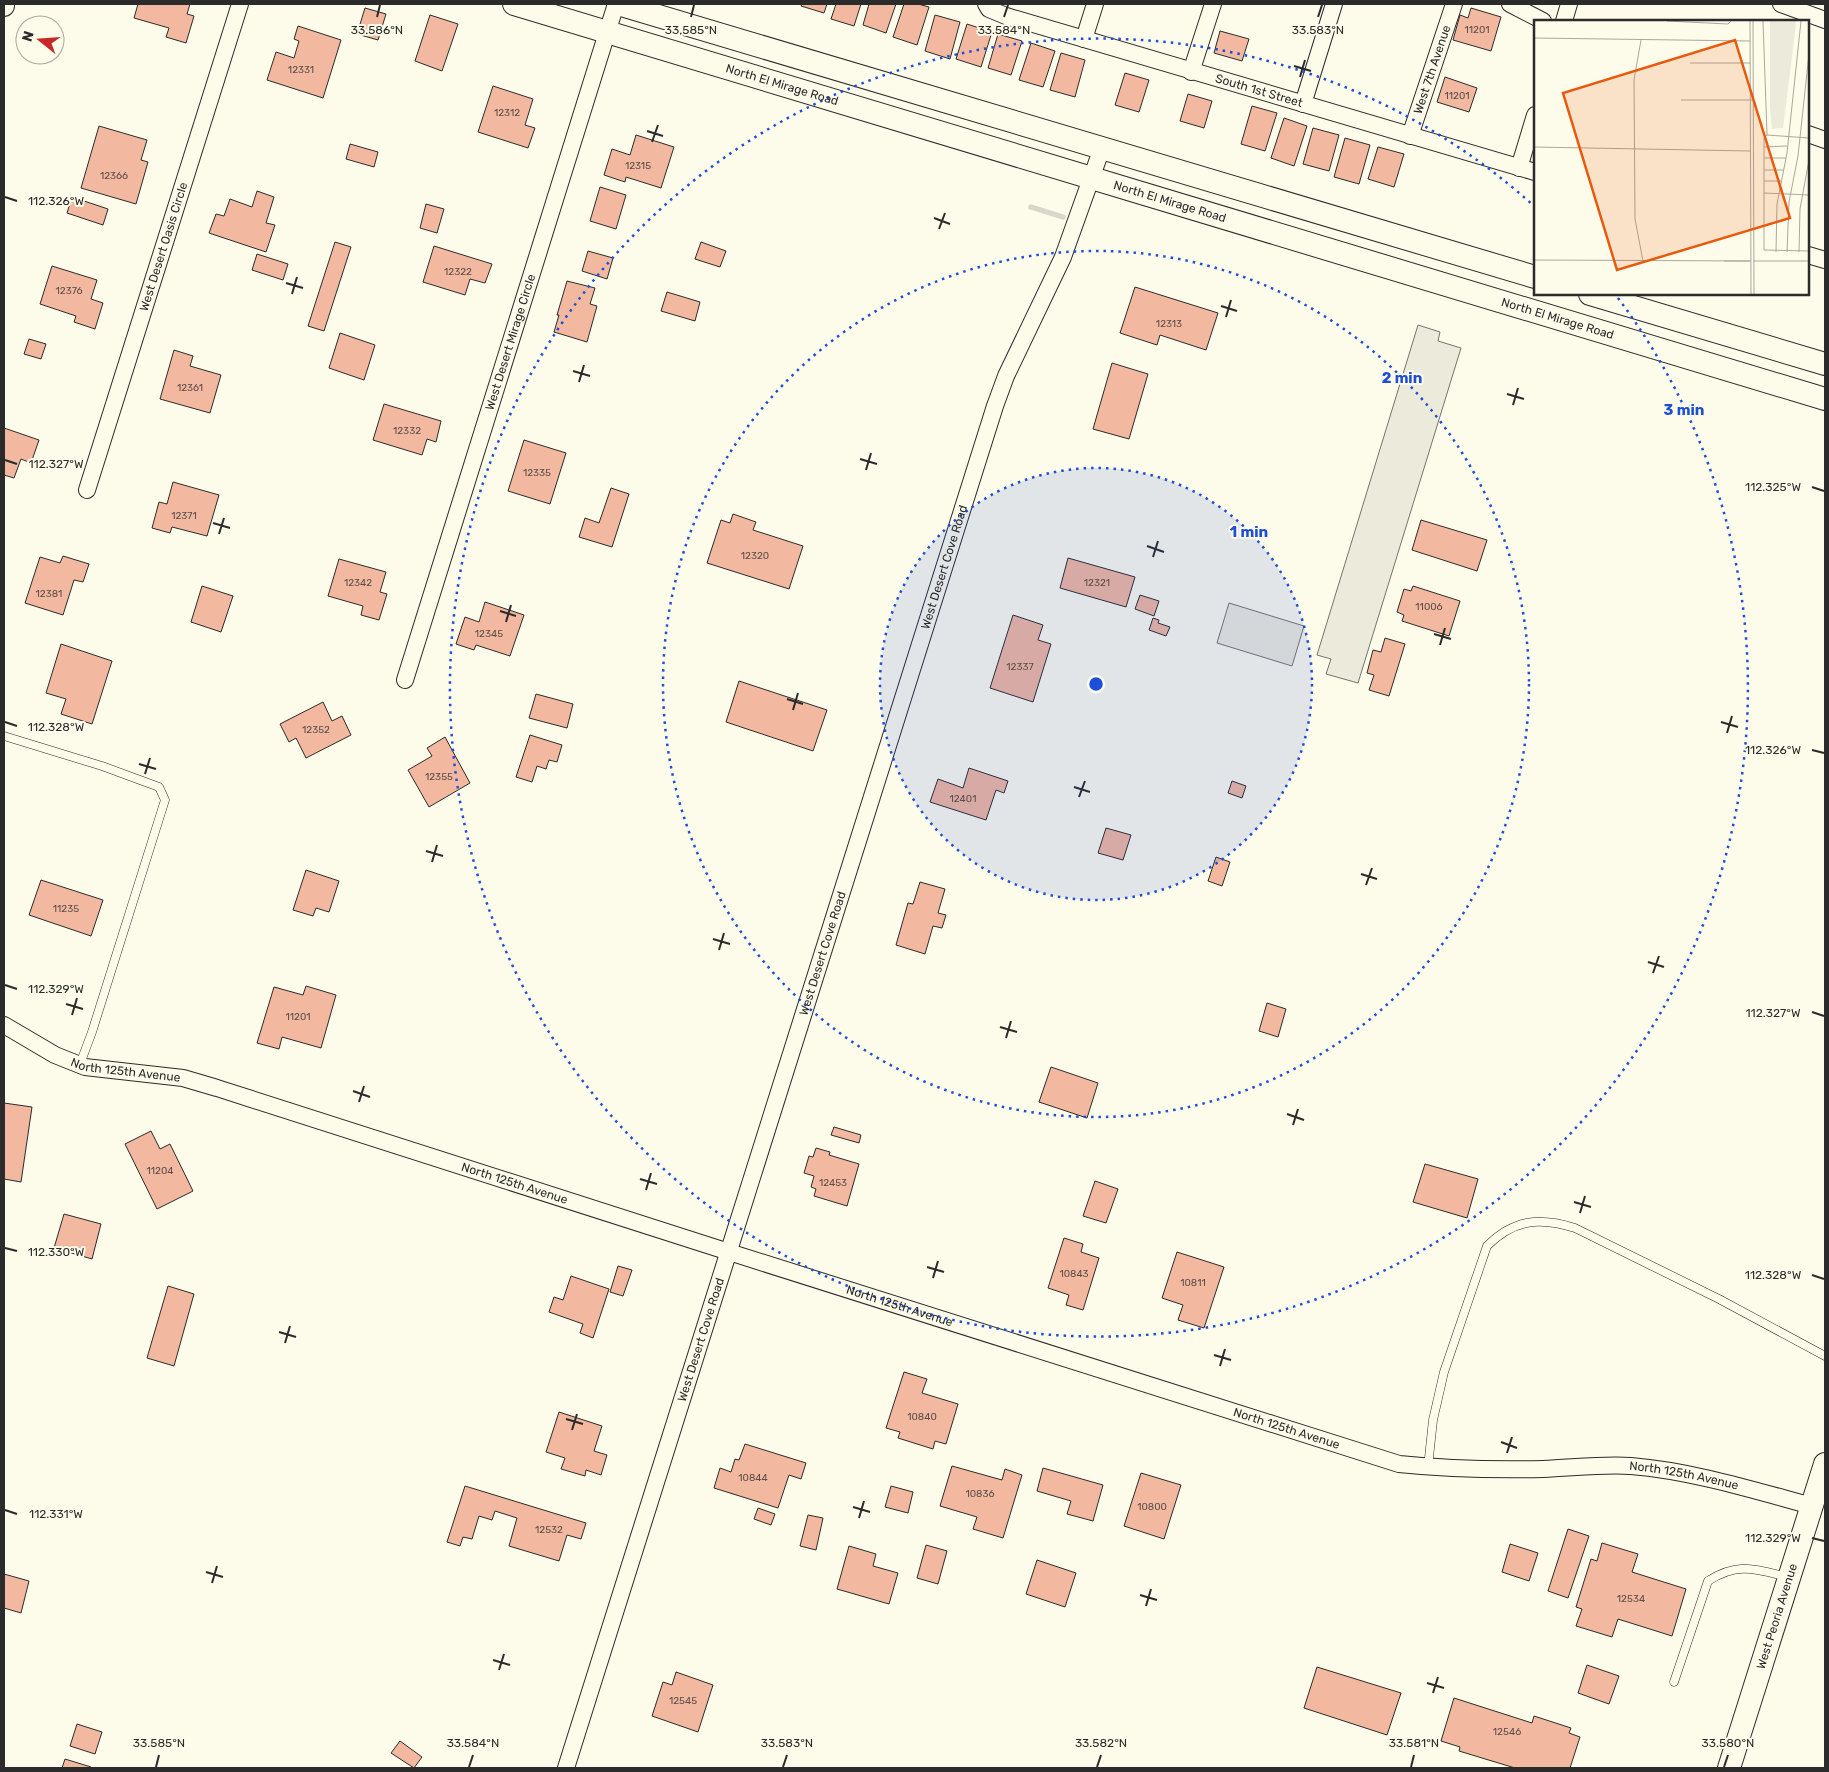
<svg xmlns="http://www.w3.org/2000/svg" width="1829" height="1772" font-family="Rubik,sans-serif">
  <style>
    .green { fill: #ecebdb; stroke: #74746e }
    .parking { fill: #eceadb; stroke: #74746e }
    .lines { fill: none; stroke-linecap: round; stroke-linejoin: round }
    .stream { stroke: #d8d7c9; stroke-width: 5.5 }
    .building { fill: #f2b8a0; stroke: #2b2b2b }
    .service-casing { stroke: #2b2b2b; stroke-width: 9 }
    .minor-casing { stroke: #2b2b2b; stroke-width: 18 }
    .tertiary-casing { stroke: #2b2b2b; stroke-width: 22 }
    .secondary-casing { stroke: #2b2b2b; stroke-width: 24 }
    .service { stroke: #fdfbea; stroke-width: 8 }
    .minor { stroke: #fdfbea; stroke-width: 16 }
    .tertiary { stroke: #fdfbea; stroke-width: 20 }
    .secondary { stroke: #fdfbea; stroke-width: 22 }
    .ticks { fill: none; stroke: #2b2b2b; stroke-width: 2 }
    .ring { fill: none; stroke: #1d4ed8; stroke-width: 2.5; stroke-dasharray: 2.5 5 }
    .labels { text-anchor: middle; stroke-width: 4; stroke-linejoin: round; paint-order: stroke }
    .number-label { font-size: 10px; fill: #5d4e48 }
    .street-label { font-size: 12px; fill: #2b2b2b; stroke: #fdfbea }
    .inset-road { fill: none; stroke: #a9a89e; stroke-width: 1 }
    .view { fill: #e8590c; fill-opacity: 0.15; stroke: #e8590c; stroke-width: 2.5 }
    .inset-edge { fill: none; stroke: #2b2b2b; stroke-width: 2.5 }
    .ticks-label { font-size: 12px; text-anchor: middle; fill: #2b2b2b; stroke: #fdfbea; stroke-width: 4; stroke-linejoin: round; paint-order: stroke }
    .centre { fill: #1d4ed8; stroke: #fdfbea; stroke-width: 2.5 }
    .ring-label { font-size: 15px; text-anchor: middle; font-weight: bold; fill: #1d4ed8; stroke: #fdfbea; stroke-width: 4; stroke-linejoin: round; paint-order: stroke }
  </style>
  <rect width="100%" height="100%" fill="#fdfbea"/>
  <path class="green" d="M1229,603l75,23 -12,40 -75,-23z"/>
  <path class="parking" d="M1418,325l22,7 -2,9 23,7 -103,335 -32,-9 5,-15 -14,-4z"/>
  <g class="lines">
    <path class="stream" d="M1031,207l32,10"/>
  </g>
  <path class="building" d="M138,4h52l-3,10 7,2 -8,27 -20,-6 3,-9 -35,-10z
    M802,4h25l-3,9 -23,-7z
    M836,4h25l-7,22 -23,-7z
    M869,4h27l-10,29 -23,-8z
    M904,4h14l11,3 -12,38 -24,-8z
    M365,8l21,6 -8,26 -21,-6z
    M1471,8l30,9 -10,34 -38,-11 7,-25 8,3z
    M430,15l28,9 -16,47 -27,-10z
    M935,15l25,7 -10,37 -25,-8z
    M967,24l25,8 -11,35 -25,-8z
    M298,26l43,14 -18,58 -56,-18 9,-28 18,6 5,-17 -5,-2z
    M1220,31l29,8 -7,22 -28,-8z
    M998,34l24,7 -11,34 -23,-7z
    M1031,43l24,8 -12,36 -24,-7z
    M1061,53l24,7 -10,37 -25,-7z
    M1125,73l24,7 -10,32 -24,-7z
    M1445,77l32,11 -8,24 -32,-10z
    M493,86l40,13 -8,26 10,3 -7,20 -50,-16z
    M1188,94l24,7 -8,27 -24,-7z
    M1252,106l25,7 -12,38 -24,-7z
    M1284,118l23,8 -13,40 -23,-8z
    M99,126l48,14 -6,20 7,2 -12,42 -55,-16z
    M1313,128l26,7 -10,36 -26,-7z
    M636,135l38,12 -13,41 -35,-11 -1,5 -21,-7 8,-26 18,6z
    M1345,138l25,7 -11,39 -25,-7z
    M350,144l28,8 -4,15 -28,-8z
    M1378,147l26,7 -10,33 -26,-8z
    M600,187l26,8 -10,34 -26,-8z
    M257,191l17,6 -8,26 9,2 -9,27 -57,-19 7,-19 8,2 6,-17 22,8z
    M72,197l36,12 -5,16 -36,-12z
    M426,204l18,5 -7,24 -17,-5z
    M335,242l16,5 -27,84 -16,-5z
    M701,242l25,9 -6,16 -25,-8z
    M434,246l58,18 -7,19 -15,-4 -5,16 -42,-13z
    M588,251l25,7 -6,21 -25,-8z
    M257,254l31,10 -5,16 -31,-10z
    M52,266l45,14 -6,19 12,4 -8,26 -21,-7 2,-6 -36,-12z
    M567,281l28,7 -5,16 7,2 -10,36 -33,-10 5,-17h-2z
    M1135,287l83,26 -12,37 -46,-15 -3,10 -37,-12z
    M667,292l33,10 -5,19 -34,-10z
    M340,333l35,12 -11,35 -35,-12z
    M29,339l17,5 -5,15 -17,-5z
    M174,350l19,6 -3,10 31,9 -11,38 -50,-14z
    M1112,363l36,11 -19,65 -36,-10z
    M384,404l57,17 -5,21 -9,-3 -5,16 -49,-15z
    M4,428l35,12 -8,23 -10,-4 -7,19 -10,-3z
    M524,440l42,13 -16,51 -42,-13z
    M173,482l46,13 -12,41 -35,-9 -2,6 -18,-5 7,-26 8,2z
    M611,488l18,6 -17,53 -33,-10 6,-19 14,5z
    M733,514l23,8 -3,8 50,16 -14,43 -82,-26 14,-43 9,3z
    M1421,520l66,20 -10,31 -65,-21z
    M63,556l26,8 -6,18 -9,-2 -11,35 -38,-12 15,-46 20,6z
    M1068,558l67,19 -9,30 -66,-19z
    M339,559l47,13 -6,20 7,2 -8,26 -18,-5 2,-9 -35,-10z
    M202,586l31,10 -12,36 -30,-10z
    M1413,586l47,15 -11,35 -47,-15 2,-6 -7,-3 7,-23 7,2z
    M1140,595l19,6 -5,15 -19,-7z
    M485,602l39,13 -14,41 -34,-11 -2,5 -18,-6 9,-27 14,5z
    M1013,615l30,10 -5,15 13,4 -18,58 -43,-14z
    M1153,618l6,2 -1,3 12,4 -4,9 -17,-6z
    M1385,638l20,6 -16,52 -20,-6 5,-15 -7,-2 6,-23 8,2z
    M61,644l51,17 -20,63 -31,-10 5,-15 -20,-6z
    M739,681l88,29 -14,41 -87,-29z
    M536,694l37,10 -6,24 -38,-10z
    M323,702l9,19 10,-5 9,19 -45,23 -10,-20 -7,4 -9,-18z
    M530,735l32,10 -5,17 -8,-2 -3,9 -9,-3 -5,16 -16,-5z
    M445,737l25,46 -41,24 -21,-37 24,-14 -5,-8z
    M969,768l39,13 -4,12 -8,-3 -10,30 -56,-18 8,-23 25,9z
    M1232,781l14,5 -4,12 -14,-5z
    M1106,828l25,7 -8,25 -25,-7z
    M1216,857l14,5 -8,24 -14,-5z
    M306,870l33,11 -10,31 -13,-4 -3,8 -20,-6z
    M41,880l62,20 -12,36 -62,-21z
    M920,882l25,7 -7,24 8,2 -4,13 -9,-2 -8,28 -29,-9 12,-42 5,1z
    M306,986l30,9 -15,53 -39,-11 -3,12 -22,-6 17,-56 29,8z
    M1267,1003l19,6 -8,28 -19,-6z
    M1051,1067l47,16 -11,35 -48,-16z
    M4,1103l28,4 -11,75 -17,-3z
    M834,1127l27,8 -2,8 -28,-8z
    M151,1131l9,18 10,-5 23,47 -36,18 -32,-65z
    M816,1148l14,4 -1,3 30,9 -12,42 -33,-10 2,-7 -5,-2 3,-11 -10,-3 5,-17 4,1z
    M1425,1164l53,15 -11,39 -54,-16z
    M1095,1181l23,8 -12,34 -23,-7z
    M64,1214l37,10 -9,35 -38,-11z
    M1064,1238l19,6 -2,8 18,6 -16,52 -17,-5 3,-10 -21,-7z
    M1177,1252l47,15 -20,61 -26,-8 5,-15 -21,-7z
    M618,1266l14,4 -9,26 -13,-4z
    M571,1276l38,13 -16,49 -13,-5 3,-9 -34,-12 5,-15 9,3z
    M168,1286l26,8 -20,72 -27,-8z
    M904,1372l23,7 -5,14 36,11 -12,40 -11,-3 -2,8 -35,-11 2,-6 -14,-4z
    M559,1412l43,14 -8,25 13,4 -6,20 -15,-5 -1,6 -24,-7 4,-11 -19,-6z
    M745,1444l61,19 -5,16 -12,-4 -11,33 -64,-20 6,-20 11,4 4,-13 4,1z
    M952,1466l50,14 3,-11 17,6 -19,63 -30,-9 4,-12 -37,-11z
    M1043,1468l60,17 -10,36 -26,-7 4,-13 -34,-10z
    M1141,1473l40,12 -17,54 -40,-13z
    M465,1486l121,37 -5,16 -14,-4 -8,26 -50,-15 8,-28 -22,-7 -3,9 -13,-4 -7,23 -9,-2 -3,9 -13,-4z
    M891,1486l22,6 -5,21 -23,-6z
    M758,1508l17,6 -4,11 -17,-6z
    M808,1515l15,3 -7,32 -16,-4z
    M1568,1529l21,7 -21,62 -20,-7z
    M1602,1543l36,11 -6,18 54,17 -14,47 -54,-17 -6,18 -36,-11 6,-17 -6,-2 15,-48 6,2z
    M1510,1544l28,9 -9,28 -27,-9z
    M926,1545l21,6 -9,33 -21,-6z
    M849,1546l27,8 -3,12 25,7 -9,31 -52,-15z
    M1037,1560l39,13 -11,34 -39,-13z
    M4,1574l25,7 -8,32 -17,-5z
    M1587,1665l32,11 -10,28 -31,-11z
    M1317,1667l84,26 -14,42 -83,-27z
    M676,1672l37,13 -15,47 -46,-16 11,-34 9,3z
    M1454,1698l78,25 2,-7 37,12 -2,5 11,4 -10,31h-55l-56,-17 1,-4 -19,-6z
    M77,1724l25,8 -7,22 -25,-8z
    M400,1741l22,16 -8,11 -23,-15z
    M65,1759l26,8 -1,1h-28z"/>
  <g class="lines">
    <defs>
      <path id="service" d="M4,736l98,30 57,21 6,13 -73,232 -12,32
        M1428,1467l5,-47 11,-48 43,-126c27,-27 53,-29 88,-18l144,71 106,57
        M1674,1682l34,-101c30,-19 47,-12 80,-4"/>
      <g id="minor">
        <path id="s1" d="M986,4l3,5 17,7 529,156"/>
        <path d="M1510,4l33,17"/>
        <path d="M1781,4l44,16"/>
        <path d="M1564,21l5,-17"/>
        <path d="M1084,39l11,-35"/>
        <path d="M1191,72l22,-68"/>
        <path d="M1303,104l31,-100"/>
        <path d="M1808,134l17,6"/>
        <path id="s2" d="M1410,136l44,-132"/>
        <path d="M1519,168l16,-53"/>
        <path d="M1808,255l17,5"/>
        <path id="s3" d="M87,490l153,-486"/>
        <path id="s4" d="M405,680l211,-676"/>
        <path id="s5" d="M4,1025l51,30 30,12 98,11 34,10 512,164 670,212c48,5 96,6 144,5 29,-1 59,-5 88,-3 61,5 122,24 181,40"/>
        <path id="s6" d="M566,1768l429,-1362 11,-30 57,-119 39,-109"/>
      </g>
      <path id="tertiary" d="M4,6v-2"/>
      <g id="secondary">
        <path id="s7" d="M514,4l1311,395"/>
        <path d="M618,4l917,273"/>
        <path d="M1590,294l235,70"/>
        <path id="s8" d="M1729,1768l96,-304"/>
      </g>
    </defs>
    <use href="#service" class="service-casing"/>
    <use href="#minor" class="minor-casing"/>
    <use href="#tertiary" class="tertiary-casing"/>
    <use href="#secondary" class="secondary-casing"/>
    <use href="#service" class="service"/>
    <use href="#minor" class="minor"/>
    <use href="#tertiary" class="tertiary"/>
    <use href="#secondary" class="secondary"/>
  </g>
  <path class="ticks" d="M377,17l3,-12M691,17l3,-12M1004,17l4,-12M1318,17l4,-12M1294,66l17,5M1300,77l5,-17M647,131l16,5M652,142l6,-17M5,197l12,4M934,218l16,6M939,229l6,-16M286,283l17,5M292,294l5,-17M1221,306l16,5M1226,317l5,-17M573,371l17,5M579,382l5,-17M1507,394l17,5M1513,405l5,-17M860,459l17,5M5,460l12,4M866,470l5,-17M1812,487l12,4M213,523l17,5M219,534l5,-16M1147,546l17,6M1153,557l5,-16M500,611l16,5M506,622l5,-17M1434,634l17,5M1440,645l5,-17M787,699l16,5M793,710l5,-17M5,722l12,4M1721,722l17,5M1727,733l5,-17M1812,750l12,3M139,764l17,5M145,774l5,-16M1074,787l16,5M1079,797l6,-16M426,851l17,5M432,862l5,-17M1361,874l16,5M1366,885l6,-17M713,939l17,5M719,950l5,-17M1648,962l16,5M1653,973l6,-17M5,985l12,4M66,1004l17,5M1812,1012l12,4M72,1015l5,-17M1000,1027l17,5M1006,1038l5,-17M353,1091l17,6M359,1102l5,-16M1287,1114l17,6M1293,1125l5,-16M640,1179l17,5M646,1190l5,-17M1574,1202l17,5M1580,1213l5,-17M5,1248l12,3M927,1267l17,5M1812,1275l12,4M933,1278l5,-17M279,1332l17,5M285,1343l5,-17M1214,1355l17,5M1220,1366l5,-17M566,1419l17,5M572,1430l5,-16M1501,1442l16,6M1507,1453l5,-16M853,1507l17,5M5,1510l12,4M859,1518l5,-17M1812,1538l12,3M206,1572l17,5M212,1583l5,-17M1140,1595l17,5M1146,1606l5,-17M493,1660l17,5M499,1670l5,-16M1427,1683l17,5M1433,1693l5,-16M156,1767l3,-12M469,1767l4,-12M783,1767l4,-12M1097,1767l4,-12M1411,1767l3,-12M1724,1767l4,-12"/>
  <circle cx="1096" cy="684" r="216" fill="#1d4ed8" fill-opacity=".12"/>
  <g class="ring">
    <circle cx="1096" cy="684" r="216"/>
    <circle cx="1096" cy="684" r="433"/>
    <path d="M1618 298A649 649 0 1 1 1534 206"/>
  </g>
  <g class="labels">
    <g class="number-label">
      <text x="1477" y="33">11201</text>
      <text x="301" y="73">12331</text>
      <text x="1457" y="99">11201</text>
      <text x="507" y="116">12312</text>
      <text x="638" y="169">12315</text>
      <text x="114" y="179">12366</text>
      <text x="458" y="275">12322</text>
      <text x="69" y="294">12376</text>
      <text x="1169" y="327">12313</text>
      <text x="190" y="391">12361</text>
      <text x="407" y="434">12332</text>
      <text x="537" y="476">12335</text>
      <text x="184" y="519">12371</text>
      <text x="755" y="559">12320</text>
      <text x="358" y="586">12342</text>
      <text x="1097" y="586">12321</text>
      <text x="49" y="597">12381</text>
      <text x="1429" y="610">11006</text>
      <text x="489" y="637">12345</text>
      <text x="1020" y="670">12337</text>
      <text x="316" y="733">12352</text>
      <text x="439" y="780">12355</text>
      <text x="963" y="802">12401</text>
      <text x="66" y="912">11235</text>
      <text x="298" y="1020">11201</text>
      <text x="160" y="1174">11204</text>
      <text x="833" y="1186">12453</text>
      <text x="1074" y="1277">10843</text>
      <text x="1193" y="1286">10811</text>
      <text x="922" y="1420">10840</text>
      <text x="753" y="1481">10844</text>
      <text x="980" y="1497">10836</text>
      <text x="1152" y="1510">10800</text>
      <text x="549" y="1533">12532</text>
      <text x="1631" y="1602">12534</text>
      <text x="683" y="1704">12545</text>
      <text x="1507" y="1735">12546</text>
    </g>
    <g class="street-label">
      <text dy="4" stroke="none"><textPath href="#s2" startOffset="70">West 7th Avenue</textPath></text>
      <text dy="4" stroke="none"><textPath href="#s7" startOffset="280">North El Mirage Road</textPath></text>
      <text dy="4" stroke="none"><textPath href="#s1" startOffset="288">South 1st Street</textPath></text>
      <text dy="4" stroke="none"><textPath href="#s7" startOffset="685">North El Mirage Road</textPath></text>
      <text dy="4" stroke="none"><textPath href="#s3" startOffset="255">West Desert Oasis Circle</textPath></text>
      <text dy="4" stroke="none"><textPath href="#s7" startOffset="1090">North El Mirage Road</textPath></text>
      <text dy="4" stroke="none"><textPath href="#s4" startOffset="354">West Desert Mirage Circle</textPath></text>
      <text dy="4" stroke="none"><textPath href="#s6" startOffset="1259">West Desert Cove Road</textPath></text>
      <text dy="4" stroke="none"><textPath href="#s6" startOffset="854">West Desert Cove Road</textPath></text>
      <text dy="4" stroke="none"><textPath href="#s5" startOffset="132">North 125th Avenue</textPath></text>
      <text dy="4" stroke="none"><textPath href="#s5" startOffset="538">North 125th Avenue</textPath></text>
      <text dy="4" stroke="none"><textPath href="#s5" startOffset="942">North 125th Avenue</textPath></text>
      <text dy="4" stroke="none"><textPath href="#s6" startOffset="449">West Desert Cove Road</textPath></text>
      <text dy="4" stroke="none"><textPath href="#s5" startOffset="1348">North 125th Avenue</textPath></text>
      <text dy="4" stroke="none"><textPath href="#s5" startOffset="1752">North 125th Avenue</textPath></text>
      <text dy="4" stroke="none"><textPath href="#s8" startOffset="159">West Peoria Avenue</textPath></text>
    </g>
  </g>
  <g transform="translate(1534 20)">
    <rect width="275" height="275" fill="#fdfbea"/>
    <path d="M236,1h25l1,3 -13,104 -11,1 -2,-21z" fill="#ecebdb"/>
    <path class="inset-road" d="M133,1l61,3 3,-3M216,1l1,273M219,1l1,273M229,1l4,114M0,18l216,3M107,20l-7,40 1,139 8,42M156,43h61M147,80h71M233,115l-3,3v112l45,1M233,115l42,3M0,127l216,4M230,127l23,-1M230,138h22M230,150h20M230,161h17M230,173l45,2M242,232l1,-48 10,-51 14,-132M253,232l2,-50 9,-46 11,-102M265,232l1,-43 9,-49M0,240l217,1M190,241h26M219,241h56"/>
    <path class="view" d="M201,20l55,178 -173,52 -54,-177z"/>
    <rect width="275" height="275" class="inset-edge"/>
  </g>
  <g class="ticks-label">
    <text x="377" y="34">33.586°N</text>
    <text x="691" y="34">33.585°N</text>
    <text x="1004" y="34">33.584°N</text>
    <text x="1318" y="34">33.583°N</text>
    <text x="56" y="205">112.326°W</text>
    <text x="56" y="468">112.327°W</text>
    <text x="1773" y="491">112.325°W</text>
    <text x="56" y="731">112.328°W</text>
    <text x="1773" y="754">112.326°W</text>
    <text x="56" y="993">112.329°W</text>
    <text x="1773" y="1017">112.327°W</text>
    <text x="56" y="1256">112.330°W</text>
    <text x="1773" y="1279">112.328°W</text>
    <text x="56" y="1518">112.331°W</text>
    <text x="1773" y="1542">112.329°W</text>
    <text x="159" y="1747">33.585°N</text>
    <text x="473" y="1747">33.584°N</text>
    <text x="787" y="1747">33.583°N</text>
    <text x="1101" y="1747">33.582°N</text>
    <text x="1414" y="1747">33.581°N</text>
    <text x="1728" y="1747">33.580°N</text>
  </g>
  <circle cx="1096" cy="684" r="8" class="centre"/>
  <g class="ring-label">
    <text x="1402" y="383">2 min</text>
    <text x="1684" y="415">3 min</text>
    <text x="1249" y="537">1 min</text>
  </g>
  <rect width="1829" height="1772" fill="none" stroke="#2b2b2b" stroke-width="10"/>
  <g transform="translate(40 40) rotate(287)"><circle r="24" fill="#fdfbea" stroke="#a9a89e"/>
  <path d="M0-4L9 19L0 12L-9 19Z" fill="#c62828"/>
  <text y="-8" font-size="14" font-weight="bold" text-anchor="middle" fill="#2b2b2b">N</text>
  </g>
</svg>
